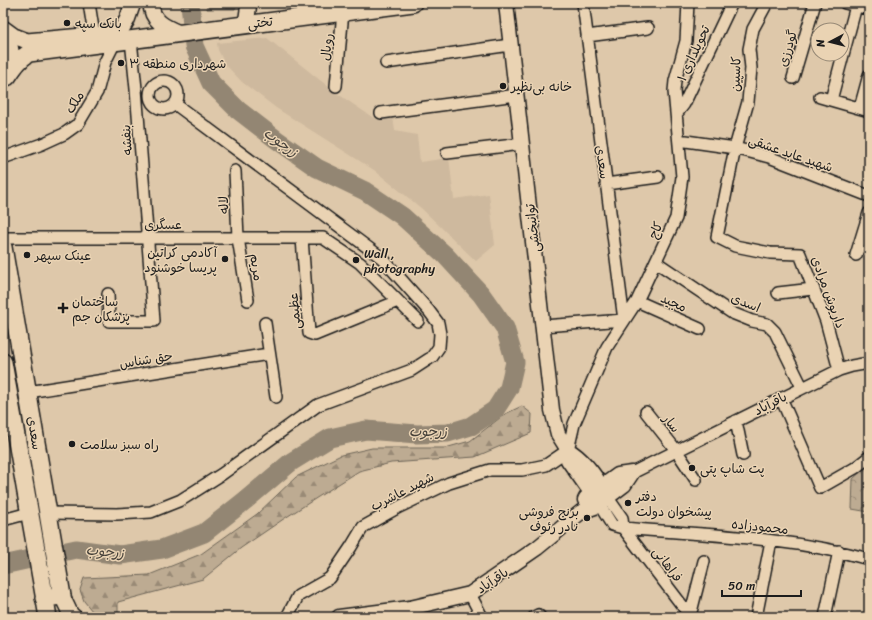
<svg xmlns="http://www.w3.org/2000/svg" width="872" height="620" font-family="Sriracha,'Playpen Sans Arabic',sans-serif">
  <style>
    .built { fill: #ceb99e }
    .forest { fill: url(#forest-firs); stroke: #6c6457 }
    .park { fill: url(#park-crowns); stroke: #6c6457 }
    .lines { fill: none; stroke-linecap: round; stroke-linejoin: round }
    .river { stroke: #938673; stroke-width: 19 }
    .minor-casing { stroke: #1c1c1c; stroke-width: 14 }
    .tertiary-casing { stroke: #1c1c1c; stroke-width: 17 }
    .secondary-casing { stroke: #1c1c1c; stroke-width: 18 }
    .primary-casing { stroke: #1c1c1c; stroke-width: 20 }
    .minor { stroke: #ead3b3; stroke-width: 11 }
    .tertiary { stroke: #ead3b3; stroke-width: 14 }
    .secondary { stroke: #ead3b3; stroke-width: 15 }
    .primary { stroke: #ead3b3; stroke-width: 17 }
    .poi-dot { fill: #1c1c1c; stroke: #ead3b3; stroke-width: 1.5 }
    .labels { text-anchor: middle; stroke-width: 3; stroke-linejoin: round; paint-order: stroke }
    .street-label { font-size: 13px; fill: #1c1c1c; stroke: #ead3b3 }
    .poi-label { font-size: 13px; fill: #1c1c1c; stroke: #ead3b3; text-anchor: start }
    .water-label { font-size: 14px; font-style: italic; fill: #46413a; stroke: #ead3b3 }
  </style>
  <defs>
    <pattern id="forest-firs" width="22" height="20" patternUnits="userSpaceOnUse"><rect width="22" height="20" fill="#bdab92"/><path d="M5 1l3.5 6h-7zM16 11l3.5 6h-7z" fill="#998a76"/></pattern>
    <pattern id="park-crowns" width="20" height="18" patternUnits="userSpaceOnUse"><rect width="20" height="18" fill="#bdab92"/><path d="M2 6a3 3 0 1 1 6 0M12 15a3 3 0 1 1 6 0" fill="none" stroke="#998a76"/></pattern>
  </defs>
  <rect width="100%" height="100%" fill="#dec8aa"/>
  <filter id="ink" filterUnits="userSpaceOnUse"><feTurbulence type="fractalNoise" baseFrequency=".025" numOctaves="2"/><feDisplacementMap in="SourceGraphic" scale="8" xChannelSelector="R" yChannelSelector="G"/><feConvolveMatrix kernelMatrix="1 2 1 2 8 2 1 2 1" color-interpolation-filters="sRGB"/></filter>
  <g filter="url(#ink)">
    <path class="built" d="M267,38l68,54 40,27 18,-2 2,14 22,4 3,27 29,-4 5,41 35,-5 6,51 -19,16 -55,-53 -47,-38 -98,-62 -34,-26 -17,-18 -7,-14 -1,-7z
      M869,588v29h-5z"/>
    <path class="forest" d="M522,406l10,8 -1,19 -56,24 -84,6 -32,8 -74,47 -44,30 -38,31 -85,23v15h-18l-8,-6 -8,-10 -4,-11 4,-12 65,-3 52,-21 56,-40 39,-37 45,-22 31,-7h73l25,-7 35,-27z"/>
    <path class="park" d="M207,3h29l-1,6h-28z
      M869,464v48l-17,-3 1,-30z"/>
    <g class="lines">
      <path class="river" d="M3,565l73,-16 44,6 42,-6 42,-16 43,-34 44,-37 39,-24 36,-8 51,4 31,-1 23,-7 24,-16 14,-22 6,-26 -10,-34 -24,-34 -36,-39 -43,-39 -37,-25 -48,-23 -40,-28 -39,-30 -27,-27 -17,-37 -4,-43"/>
      <defs>
        <path id="minor" d="M89,3l5,32
          M583,3l41,317
          M767,3l-14,26 -4,20 2,19 -3,34 -13,46 -18,89 18,9 35,7 30,1 26,67 13,49
          M845,3l24,6
          M587,36l61,-8
          M386,63l124,-18
          M793,78l22,-75
          M150 95a14 14 0 1 1 28 0a14 14 0 1 1-28 0Z
          M336,86l7,-74 3,-9
          M820,97l49,14
          M831,100l25,-94
          M860,108l9,-33
          M381,113l136,-18
          M677,113l7,-9 48,-101
          M679,140l56,8 34,9 100,39
          M447,153l75,-9
          M3,158l39,-14 22,-10 14,-10 19,-32 8,-30 10,-20
          M235,171l3,67 10,62
          M606,184l52,-7
          M3,238h320l37,25 58,58
          M302,238l7,95 6,2 83,-34
          M856,255l13,-42
          M656,262l76,51 20,8 15,3 8,8 27,55
          M778,293l35,-4
          M108,294l1,27h45l-18,-232 -5,-49
          M637,301l63,28
          M265,323l11,74
          M543,326l81,-6
          M28,392l241,-38
          M781,398l39,90 35,-20 14,-11
          M646,412l30,38 20,30
          M736,421l7,34
          M632,473l207,-103 13,-4 17,-3
          M608,498l14,20 1,10 68,89
          M599,504l13,21 11,3c82,7 166,9 246,31
          M48,513l69,1 34,-2 30,-12 41,-26 96,-69 94,-35 20,-13 7,-10 1,-13 -2,-11 -9,-12 -47,-53 -207,-154
          M3,520l26,-7
          M470,594l12,23
          M690,616l14,-55
          M287,617l11,-21 32,-18 21,-31 12,-20 36,-20 50,-24 41,-13h32l24,-5 22,-15 6,-26 33,-77 30,-46 39,-83 6,-41 -8,-86 1,-10 11,-40 2,-38
          M534,617l4,-2 2,2
          M756,617l15,-76
          M825,617l14,-66"/>
        <path id="tertiary" d="M506,3l46,407 6,24 10,16v10l31,44
          M568,450c16,9 29,28 38,44
          M585,500l1,-2 32,-23 14,-2
          M339,617l71,-9 60,-14 67,-46 44,-36 14,-5 29,-22 8,-12"/>
        <path id="secondary" d="M151,3c0,18 14,24 28,30
          M246,24l3,-21
          M3,28l11,8 13,5 67,-6 27,-5 6,-10 6,-17
          M62,596l9,19 3,2"/>
        <path id="primary" d="M3,30c8,14 9,29 5,44
          M7,77c7,-10 12,-18 22,-24l384,-50
          M3,247l59,349 -18,2
          M3,362l45,255"/>
      </defs>
      <use href="#minor" class="minor-casing"/>
      <use href="#tertiary" class="tertiary-casing"/>
      <use href="#secondary" class="secondary-casing"/>
      <use href="#primary" class="primary-casing"/>
      <use href="#minor" class="minor"/>
      <use href="#tertiary" class="tertiary"/>
      <use href="#secondary" class="secondary"/>
      <use href="#primary" class="primary"/>
    </g>
  </g>
  <g class="poi-dot">
    <circle cx="67" cy="23" r="4"/>
    <circle cx="121" cy="63" r="4"/>
    <circle cx="503" cy="86" r="4"/>
    <circle cx="27" cy="255" r="4"/>
    <circle cx="225" cy="259" r="4"/>
    <circle cx="356" cy="260" r="4"/>
    <path d="M61 302h4v4h4v4h-4v4h-4v-4h-4v-4h4z"/>
    <circle cx="72" cy="444" r="4"/>
    <circle cx="692" cy="468" r="4"/>
    <circle cx="628" cy="503" r="4"/>
    <circle cx="587" cy="518" r="4"/>
  </g>
  <g class="labels">
    <g class="street-label">
      <text transform="translate(260 22) rotate(-7)" y="5">تختی</text>
      <text transform="translate(326 47) rotate(-84)" y="5">رویال</text>
      <text transform="translate(787 48) rotate(-73)" y="5">گودرزی</text>
      <text transform="translate(693 53) rotate(-65)" y="5">تحویلداری ۱</text>
      <text transform="translate(735 74) rotate(-88)" y="5">کاسپین</text>
      <text transform="translate(74 102) rotate(-57)" y="5">ملک</text>
      <text transform="translate(126 140) rotate(-94)" y="5">بنفشه</text>
      <text transform="translate(791 153) rotate(19)" y="5">شهید عابد عشقی</text>
      <text transform="translate(603 162) rotate(82)" y="5">سعدی</text>
      <text transform="translate(223 205) rotate(-93)" y="5">لاله</text>
      <text x="163" y="229">عسگری</text>
      <text transform="translate(532 228) rotate(-97)" y="5">توانبخشی</text>
      <text transform="translate(655 230) rotate(-65)" y="5">کاج</text>
      <text transform="translate(257 267) rotate(81)" y="5">مریم</text>
      <text transform="translate(829 292) rotate(70)" y="5">داریوش مرادی</text>
      <text transform="translate(674 302) rotate(24)" y="5">مجید</text>
      <text transform="translate(746 302) rotate(22)" y="5">اسدی</text>
      <text transform="translate(294 311) rotate(-95)" y="5">عظیمی</text>
      <text transform="translate(146 359) rotate(-9)" y="5">حق شناس</text>
      <text transform="translate(770 403) rotate(-27)" y="5">باقرآباد</text>
      <text transform="translate(672 423) rotate(52)" y="5">سار</text>
      <text transform="translate(35 433) rotate(81)" y="5">سعدی</text>
      <text transform="translate(402 491) rotate(-27)" y="5">شهید عاشرب</text>
      <text transform="translate(760 526) rotate(6)" y="5">محمودزاده</text>
      <text transform="translate(668 564) rotate(53)" y="5">فراهانی</text>
      <text transform="translate(492 580) rotate(-34)" y="5">باقرآباد</text>
    </g>
    <g class="poi-label">
      <text x="75" y="28">بانک سپه</text>
      <text x="129" y="68">شهرداری منطقه ۳</text>
      <text x="511" y="91">خانه بی‌نظیر</text>
      <text x="217" y="257" text-anchor="end">آکادمی کراتین<tspan x="217" dy="15">پریسا خوشنود</tspan></text>
      <text x="364" y="258">Wall ,<tspan x="364" dy="15">photography</tspan></text>
      <text x="35" y="260">عینک سپهر</text>
      <text x="72" y="306">ساختمان<tspan x="72" dy="15">پزشکان جم</tspan></text>
      <text x="80" y="449">راه سبز سلامت</text>
      <text x="700" y="473">پت شاپ پتی</text>
      <text x="636" y="501">دفتر<tspan x="636" dy="15">پیشخوان دولت</tspan></text>
      <text x="579" y="516" text-anchor="end">برنج فروشی<tspan x="579" dy="15">نادر رئوف</tspan></text>
    </g>
    <g class="water-label">
      <text transform="translate(281 142) rotate(36)" y="5">زرجوب</text>
      <text x="428" y="436">زرجوب</text>
      <text transform="translate(105 551) rotate(5)" y="5">زرجوب</text>
    </g>
  </g>
  <rect width="872" height="620" fill="none" stroke="#ead3b3" stroke-width="16"/>
  <rect x="8" y="8" width="856" height="604" fill="none" stroke="#1c1c1c" stroke-width="1.5" filter="url(#ink)"/>
  <g transform="translate(830 42) rotate(263)"><circle r="19" fill="#ead3b3" stroke="#988a77"/>
  <path d="M0-3L7 15L0 10L-7 15Z" fill="#1c1c1c"/>
  <text y="-6" font-size="11" font-weight="bold" text-anchor="middle" fill="#1c1c1c">N</text>
  </g>
  <path d="M722 590v6h79v-6" fill="none" stroke="#1c1c1c" stroke-width="2"/>
  <text x="728" y="590" font-size="12" fill="#1c1c1c" stroke="#ead3b3" stroke-width="3" paint-order="stroke">50 m</text>
</svg>
